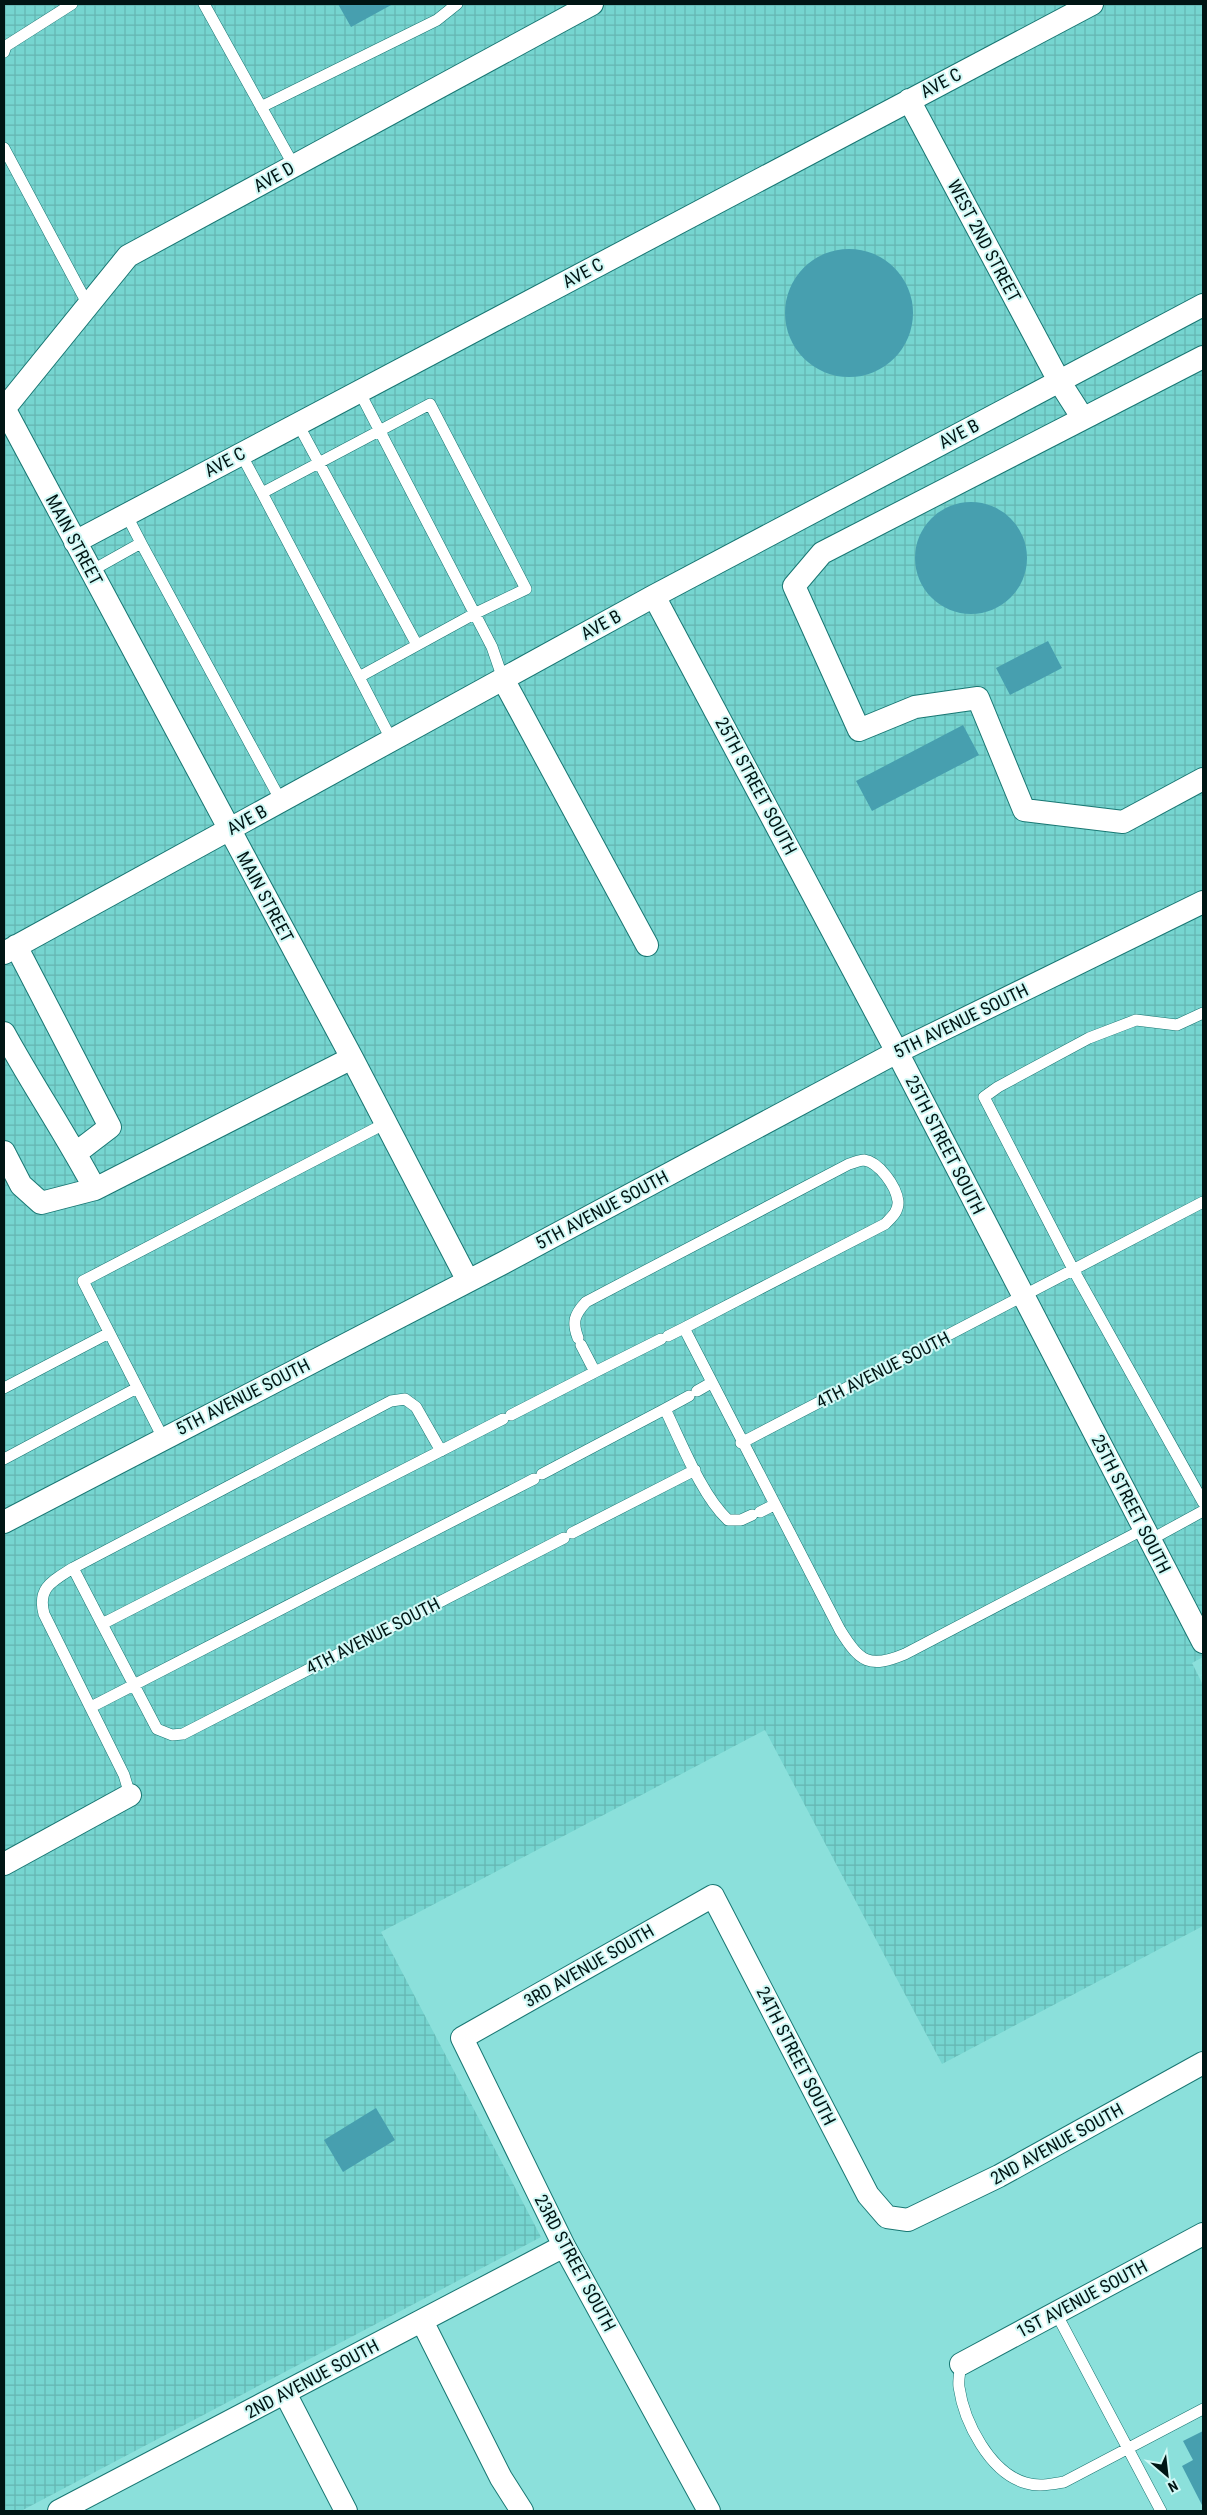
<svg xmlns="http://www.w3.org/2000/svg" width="1207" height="2515" font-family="'Roboto Condensed',sans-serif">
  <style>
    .industrial { fill: url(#industrial-grid) }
    .building { fill: #479faf }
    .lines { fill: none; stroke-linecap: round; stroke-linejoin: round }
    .lane-casing { stroke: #187773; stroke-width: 12 }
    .street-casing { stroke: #187773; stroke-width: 24 }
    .lane { stroke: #fff; stroke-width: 11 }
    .street { stroke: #fff; stroke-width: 22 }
    .labels { text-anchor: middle; stroke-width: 4; stroke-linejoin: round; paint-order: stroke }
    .street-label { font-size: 18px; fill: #001514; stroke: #d0f8f5 }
  </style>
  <defs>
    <pattern id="industrial-grid" width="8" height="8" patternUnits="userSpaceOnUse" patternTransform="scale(1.25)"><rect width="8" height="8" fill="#76d5d0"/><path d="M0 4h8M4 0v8" fill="none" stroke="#64b6b2"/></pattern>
  </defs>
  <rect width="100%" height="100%" fill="#8be0db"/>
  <path class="industrial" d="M4,4h1199v1653l-11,6 11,22v241l-261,138 -177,-334 -384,202 160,305 -520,274h-17z"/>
  <path class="building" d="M338,4h55l-42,23z
    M785 313a64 64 0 1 1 128 0a64 64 0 1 1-128 0Z
    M915 558a56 56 0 1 1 112 0a56 56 0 1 1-112 0Z
    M1048,641l14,27 -52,27 -14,-27z
    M963,725l16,30 -107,56 -16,-30z
    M376,2108l19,32 -52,32 -19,-32z
    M1203,2431v76l-21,-41 11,-6 -10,-19z"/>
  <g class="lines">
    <defs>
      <path id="lane" d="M204,4l90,162
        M4,52l2,-6 66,-42
        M261,107l176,-87 20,-16
        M4,148l84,157
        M359,391l133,256 11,32
        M298,424l119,221
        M241,454l21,39
        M126,514l15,29
        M91,571l50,-28 140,258
        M359,677l-97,-184 168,-89 96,185 -52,25 -115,63 33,64
        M1203,1013l-26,12 -41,-5 -47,18 -91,49 -14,10 90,174 129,231
        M668,1336l16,-8
        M578,1338c-6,-16 -4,-23 8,-36l263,-138c4,-1 11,-4 15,-4 15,2 32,26 34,41 1,10 -6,16 -13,23l-201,104 156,302c20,32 29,39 65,24l239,-125
        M581,1345l14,27 66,-33
        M4,1388l105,-55
        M697,1391l14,-8
        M689,1396l-24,13c16,33 37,87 63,111h13l11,-5
        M511,1415l84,-43
        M163,1438l-80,-157 301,-157
        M741,1443l462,-241
        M441,1451l-25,-44 -11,-8 -14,2 -318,167 29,56 401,-205
        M4,1459l133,-71
        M542,1474l123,-65
        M760,1512l14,-7
        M572,1533l123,-63
        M1150,1540l53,-29
        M73,1568c-21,13 -36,20 -29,46l80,161 6,20
        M102,1624l55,105 15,6 11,-1 381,-196
        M91,1707l443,-228
        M1056,2313l105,198
        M961,2364c-1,8 -3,16 -2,23 5,35 31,86 67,96 13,4 26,1 38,-1l139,-73"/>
      <path id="street" d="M909,100l150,281 23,36
        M1203,357l-381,196 -28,33 65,144 56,-23 63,-9 46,112 99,12 80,-43
        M4,408l348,650 116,223
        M4,409l124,-153 464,-252
        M75,542l1017,-538
        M654,596l243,456 306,590
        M503,679l144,266
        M16,946l94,181 -34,26
        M4,953l650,-357 549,-291
        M4,1033c29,53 63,103 91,156l257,-131
        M4,1152l17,33 20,18 54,-14
        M4,1522l499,-259 394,-211 306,-150
        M4,1864l126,-69
        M422,2321l79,157 21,33
        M961,2364l242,-130
        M285,2393l61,118
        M59,2511l505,-265
        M709,2511l-145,-265 -102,-208 251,-142 155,299 19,22 21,3 91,-44 204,-113"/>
    </defs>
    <use href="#lane" class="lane-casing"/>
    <use href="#street" class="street-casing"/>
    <use href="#lane" class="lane"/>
    <use href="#street" class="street"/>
  </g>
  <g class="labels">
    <g class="street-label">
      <text transform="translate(941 83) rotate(-28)" y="6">AVE C</text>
      <text transform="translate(274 177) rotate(-29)" y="6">AVE D</text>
      <text transform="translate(984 241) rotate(62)" y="6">WEST 2ND STREET</text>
      <text transform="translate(583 273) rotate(-28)" y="6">AVE C</text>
      <text transform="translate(959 434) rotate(-28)" y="6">AVE B</text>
      <text transform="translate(225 462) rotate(-28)" y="6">AVE C</text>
      <text transform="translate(74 540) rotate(62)" y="6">MAIN STREET</text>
      <text transform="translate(601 625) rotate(-29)" y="6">AVE B</text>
      <text transform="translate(756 786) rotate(62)" y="6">25TH STREET SOUTH</text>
      <text transform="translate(247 820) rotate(-29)" y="6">AVE B</text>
      <text transform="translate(265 897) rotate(62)" y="6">MAIN STREET</text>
      <text transform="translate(961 1021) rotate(-26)" y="6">5TH AVENUE SOUTH</text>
      <text transform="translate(945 1145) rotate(63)" y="6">25TH STREET SOUTH</text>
      <text transform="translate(602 1210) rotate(-28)" y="6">5TH AVENUE SOUTH</text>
      <text transform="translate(883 1370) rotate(-27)" y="6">4TH AVENUE SOUTH</text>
      <text transform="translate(243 1397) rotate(-27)" y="6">5TH AVENUE SOUTH</text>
      <text transform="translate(1131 1504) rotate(63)" y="6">25TH STREET SOUTH</text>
      <text transform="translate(373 1636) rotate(-27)" y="6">4TH AVENUE SOUTH</text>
      <text transform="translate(589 1966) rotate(-30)" y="6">3RD AVENUE SOUTH</text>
      <text transform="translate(796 2056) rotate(63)" y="6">24TH STREET SOUTH</text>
      <text transform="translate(1057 2144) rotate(-29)" y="6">2ND AVENUE SOUTH</text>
      <text transform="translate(575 2263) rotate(62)" y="6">23RD STREET SOUTH</text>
      <text transform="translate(1082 2299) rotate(-28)" y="6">1ST AVENUE SOUTH</text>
      <text transform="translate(312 2379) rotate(-28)" y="6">2ND AVENUE SOUTH</text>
    </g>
  </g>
  <rect width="1207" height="2515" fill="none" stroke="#001514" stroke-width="10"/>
  <g transform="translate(1167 2475) rotate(152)" stroke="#d0f8f5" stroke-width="4" paint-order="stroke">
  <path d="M0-4L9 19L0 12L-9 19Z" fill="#001514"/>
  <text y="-8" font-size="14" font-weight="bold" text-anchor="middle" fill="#001514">N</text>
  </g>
</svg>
